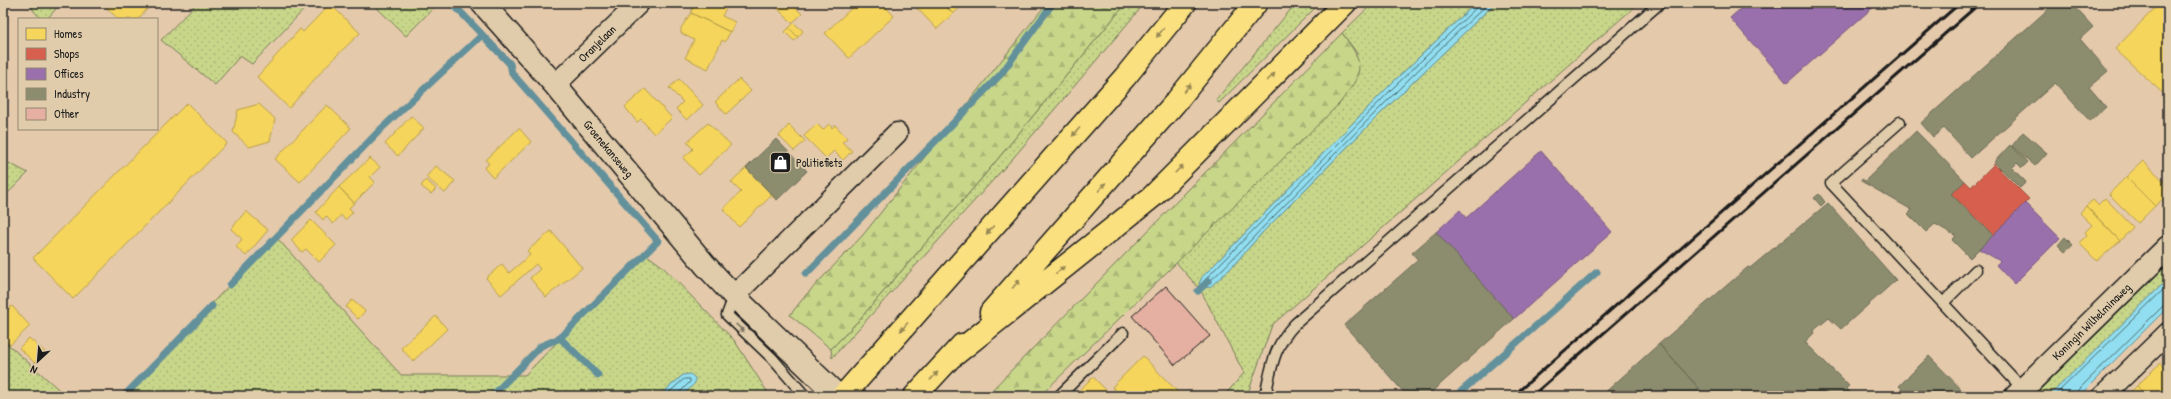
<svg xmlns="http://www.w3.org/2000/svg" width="2171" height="399" font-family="'Patrick Hand',sans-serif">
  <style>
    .grass { fill: url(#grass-dots); stroke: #727953 }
    .forest { fill: url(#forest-firs); stroke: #727953 }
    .water { fill: #91def0; stroke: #62909b }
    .homes { fill: #f6d55c; stroke: #b59e49 }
    .shops { fill: #d6604d; stroke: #9e4c3e }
    .offices { fill: #9970ab; stroke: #745780 }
    .industry { fill: #8c8c6e; stroke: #6a6a55 }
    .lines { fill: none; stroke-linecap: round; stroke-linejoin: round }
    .shore { stroke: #4b6a71; stroke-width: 1 }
    .stream { stroke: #62909b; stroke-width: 7 }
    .building { fill: #e5b0a1; stroke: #1c1c1c }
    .service-casing { stroke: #1c1c1c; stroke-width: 13 }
    .minor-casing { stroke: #1c1c1c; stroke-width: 23 }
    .tertiary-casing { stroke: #1c1c1c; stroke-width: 25 }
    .secondary-casing { stroke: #1c1c1c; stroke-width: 25 }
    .motorway-casing { stroke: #1c1c1c; stroke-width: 25 }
    .service { stroke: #e0ccaa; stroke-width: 10 }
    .minor { stroke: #e0ccaa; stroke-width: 20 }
    .tertiary { stroke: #e0ccaa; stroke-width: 22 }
    .secondary { stroke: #e0ccaa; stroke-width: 22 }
    .motorway { stroke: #fbe080; stroke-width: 22 }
    .rail { stroke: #1c1c1c; stroke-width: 3 }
    .oneway { fill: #978853 }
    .oneway2 { fill: #7e7463 }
    .labels { text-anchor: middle; stroke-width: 4; stroke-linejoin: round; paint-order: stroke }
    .street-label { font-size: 12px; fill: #1c1c1c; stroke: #e0ccaa }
    .poi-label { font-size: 12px; fill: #1c1c1c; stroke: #e0ccaa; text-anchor: start }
  </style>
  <defs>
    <pattern id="grass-dots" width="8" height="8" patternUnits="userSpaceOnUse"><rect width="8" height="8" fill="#c8d68a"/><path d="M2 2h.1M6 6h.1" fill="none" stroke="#abb776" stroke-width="1.8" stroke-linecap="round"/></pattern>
    <pattern id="forest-firs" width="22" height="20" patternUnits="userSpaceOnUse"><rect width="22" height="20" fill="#c8d68a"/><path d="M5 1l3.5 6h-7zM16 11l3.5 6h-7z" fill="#abb776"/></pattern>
  </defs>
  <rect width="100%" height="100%" fill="#e4c9ab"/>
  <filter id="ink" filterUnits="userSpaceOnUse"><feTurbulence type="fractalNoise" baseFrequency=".025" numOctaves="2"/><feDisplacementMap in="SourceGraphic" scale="8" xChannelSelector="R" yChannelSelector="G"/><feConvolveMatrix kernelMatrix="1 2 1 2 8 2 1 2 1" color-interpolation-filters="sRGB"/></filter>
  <g filter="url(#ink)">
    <path class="grass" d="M30,3h31l-14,16h-6l-8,-9z
      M197,3h113l-58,61 -12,-8 -25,29 -54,-45z
      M372,3h66l-32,33z
      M1126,3h19l-131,154 -182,201 -1,-9 27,-28 124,-143z
      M1296,3h24l-101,100 -3,-3z
      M1373,3h103l-84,80 -177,181 -13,14 -3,6 31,-15 33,-37 114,-115 118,-114h144l-367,322 -25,71h-23l20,-23 -43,-82 -25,-29 99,-96 82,-113 -15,-20z
      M3,160l25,13 -25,25z
      M276,237l125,138h124l119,-122 18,13 72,74 36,56h-88l13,-13 -12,-8 -24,21h-27l-5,-3 -8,3h-497z
      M2168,262v17l-102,101 -17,16h-18z
      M3,340l63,56h-63z"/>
    <path class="forest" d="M1047,3h79l-144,175 -124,143 -27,28 -41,-34 15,-19 58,-61z
      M1342,33c25,33 21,40 -3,71l-299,292h-54z"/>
    <path class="water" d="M1476,3h19l-118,114 -114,115 -33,37 -20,18 -7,1 -4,-4 3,-7 13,-13 177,-181z
      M2168,279v28l-88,88 -31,1z
      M690,374l5,4v5l-13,13h-23l24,-21z"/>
    <path class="homes" d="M102,3h43l4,4 -11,12h-20z
      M694,3h28l5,3 -5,10 13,6 -3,7 -2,3 -39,-19z
      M772,3h19l11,11 -10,9z
      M857,3h25l12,13 -45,42 -24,-25z
      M912,3h31l10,11 -16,15z
      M943,3h22l-12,11z
      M2160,3h8v95l-53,-49z
      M330,4l30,29 -32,31 -39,44 -32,-31 43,-48 3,3z
      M691,13l39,19 -5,10 -3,-2 -14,29 -23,-11 9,-18 -13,-7v-5z
      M794,23l9,8 -5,6 -9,-9z
      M789,28l9,9 -4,4 -9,-9z
      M679,79l24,26 -16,15 -11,-11 7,-7 -14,-14z
      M739,79l12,12 -25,23 -11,-12z
      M645,89l27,29 -18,16 -13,-15 -4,3 -12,-15z
      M187,103l40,40 -154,156 -40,-41z
      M259,104l16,15 -5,22 -21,6 -16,-15 5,-22z
      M327,105l24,23 -51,54 -25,-23z
      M411,116l13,12 -26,28 -13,-12z
      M708,123l23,22 -32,30 -16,-17 10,-9 -6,-7z
      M817,124l6,6 6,-6 3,4 3,-3 12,13 -5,4 10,9 -9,9 -9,-9 -8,7 -22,-22z
      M789,125l16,16 -11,10 -15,-15z
      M519,128l12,14 -38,36 -9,-10 5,-4 -3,-4z
      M370,158l10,9 -10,10 5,5 -21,21 -15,-16z
      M2143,161l25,24v9l-13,12 -29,-29z
      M436,166l19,15 -10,12 -19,-16z
      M746,168l31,32 -6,-4 -32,31 -16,-18 18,-17 -10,-10z
      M2126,177l29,29 -17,17 -29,-29z
      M426,180l10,9 -5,5 -10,-8z
      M339,187l15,16 -5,5 4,4 -8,8 -4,-5 -8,9 -7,-8 -3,4 -7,-8z
      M2105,198l28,29 -13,14 -34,-35 7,-6 5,5z
      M2086,206l34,35 -23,20 -18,-18 8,-8 -2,-3 7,-7 -12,-12z
      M246,211l22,19 -22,26 -10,-9 6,-8 -11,-10z
      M311,220l25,25 -17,17 -13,-13 -4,3 -11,-12z
      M551,231l31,37 -36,29 -16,-19 10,-9 -4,-5 -35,31 -15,-17 16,-14 7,9 21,-18 -3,-4z
      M352,300l13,11 -7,8 -12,-12z
      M12,306l18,20 -20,19 -7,-8v-22z
      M436,316l11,13 -34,32 -12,-13z
      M29,338l16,14 -10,11 -16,-15z
      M1143,356l20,21 19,19h-64l2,-2 -8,-7z
      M2160,363l8,9v24h-21l-10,-10z
      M1093,377l19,19h-39z
      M2137,386l10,10h-21z"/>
    <path class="shops" d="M1994,164l35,35 -36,36 -42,-41 14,-13 6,6z"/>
    <path class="offices" d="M1747,3h131l-91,80 -57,-65z
      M1541,151l71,81 -98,87 -78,-87 24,-22 6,8z
      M2025,203l35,35 -46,46 -18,-19 4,-4 -21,-12z"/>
    <path class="industry" d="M2055,3h16l22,24 -13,12 28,32 -19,16 17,20 -16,14 -35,-38 -84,75 -27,-30 -11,9 -12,-14z
      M1916,131l49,50 -14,13 42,41 -23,23 -18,-18 4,-4 -21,-12 -9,8 -18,-18 4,-4 -51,-29 1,-2 3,2z
      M2023,132l24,21 -12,13 -23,-20z
      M776,139l31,32 -30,29 -31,-32z
      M2010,145l18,17 -6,6 -5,-5 -5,5 14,14 -6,6 -26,-26z
      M1819,194l6,8 -4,4 -7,-8z
      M1828,203l68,77 -55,49 -12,-11 -16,13 1,2 -9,9 44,44 -3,2 5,5 -2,3h-143l-47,-52 89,-77 2,1z
      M1436,232l78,87 -87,77h-20l-63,-71 74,-65 -6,-7z
      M2065,237l8,8 -8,7 -7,-7z
      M1659,344l47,52h-105z
      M1929,356l33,34 -5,6h-69l6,-5 4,3 4,-5 -3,-3z"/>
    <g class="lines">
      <path class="shore" d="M1479,3l-2,4 -82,79 -177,180 -13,14v3h3c24,-22 45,-46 68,-69 70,-71 139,-144 213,-211
        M665,396l19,-17h6v3l-10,10 -1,4
        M2054,396l114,-111
        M2076,396l1,-5 86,-85 5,-1"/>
      <path class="stream" d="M452,3l58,61 2,9 146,168 -98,97 38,37
        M806,274l195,-200 52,-71
        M230,285l152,-157 99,-92
        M1198,291l10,-10
        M124,396l88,-90
        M492,396l49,-50 19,-8
        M1456,396l141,-124"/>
    </g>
    <path class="building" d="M1166,286l44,50 -35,29 -43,-49z"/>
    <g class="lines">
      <defs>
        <path id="service" d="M1900,122l-69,61 192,206
          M734,296l-7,19 45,43 33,38
          M1943,303l33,-33
          M1059,396l64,-63
          M1265,396c7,-30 8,-49 30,-72l365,-321"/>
        <g id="minor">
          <path id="s1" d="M555,85l84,-82"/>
          <path d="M734,296l163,-163"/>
          <path d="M2103,396l65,-63"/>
        </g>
        <g id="tertiary">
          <path id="s2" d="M482,3l73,82 151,181 28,30 104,100"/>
        </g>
        <g id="secondary">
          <path id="s3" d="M2016,396l152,-149"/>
        </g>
        <path id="motorway" d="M991,312l184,-209 81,-100
          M953,356l199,-159 193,-194
          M843,396l282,-319 60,-74
          M915,396l47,-51"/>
      </defs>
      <use href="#service" class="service-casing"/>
      <use href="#minor" class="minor-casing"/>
      <use href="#tertiary" class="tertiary-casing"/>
      <use href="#secondary" class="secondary-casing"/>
      <use href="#motorway" class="motorway-casing"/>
      <use href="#service" class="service"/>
      <use href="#minor" class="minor"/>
      <use href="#tertiary" class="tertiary"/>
      <use href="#secondary" class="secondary"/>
      <use href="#motorway" class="motorway"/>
      <path class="rail" d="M1513,396l447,-393
        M1532,396l448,-393"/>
    </g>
    <defs><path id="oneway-solid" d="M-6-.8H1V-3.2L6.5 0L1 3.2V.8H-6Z"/></defs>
    <g class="oneway">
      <use href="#oneway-solid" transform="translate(1160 33) rotate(129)"/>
      <use href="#oneway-solid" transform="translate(1271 77) rotate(-45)"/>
      <use href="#oneway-solid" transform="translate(1187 88) rotate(-51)"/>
      <use href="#oneway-solid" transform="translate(1076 132) rotate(131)"/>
      <use href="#oneway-solid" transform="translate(1179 169) rotate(-45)"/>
      <use href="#oneway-solid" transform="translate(1102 187) rotate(-49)"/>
      <use href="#oneway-solid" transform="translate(990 230) rotate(131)"/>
      <use href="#oneway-solid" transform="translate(1060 270) rotate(-39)"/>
      <use href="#oneway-solid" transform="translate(1016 284) rotate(-49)"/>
      <use href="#oneway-solid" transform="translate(904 327) rotate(131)"/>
      <use href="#oneway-solid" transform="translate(934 376) rotate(-47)"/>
    </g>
    <use class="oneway2" href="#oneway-solid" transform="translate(740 328) rotate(44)"/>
  </g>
  <defs>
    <symbol id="shop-square" viewBox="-11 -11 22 22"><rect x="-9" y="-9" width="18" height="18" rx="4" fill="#1c1c1c" stroke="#e0ccaa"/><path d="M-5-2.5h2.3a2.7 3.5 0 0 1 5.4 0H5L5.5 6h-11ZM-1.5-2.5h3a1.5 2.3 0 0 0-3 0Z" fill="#fff"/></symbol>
  </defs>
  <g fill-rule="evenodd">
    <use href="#shop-square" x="768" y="150" width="25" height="25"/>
  </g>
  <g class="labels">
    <g class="street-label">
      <text dy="4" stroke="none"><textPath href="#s1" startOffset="59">Oranjelaan</textPath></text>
      <text dy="4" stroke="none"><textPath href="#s2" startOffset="193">Groenekanseweg</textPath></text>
      <text dy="4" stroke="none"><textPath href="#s3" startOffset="106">Koningin Wilhelminaweg</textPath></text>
    </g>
    <g class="poi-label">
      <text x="796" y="167">Politiefiets</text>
    </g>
  </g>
  <rect width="2171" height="399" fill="none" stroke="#e0ccaa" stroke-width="16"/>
  <rect x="8" y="8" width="2155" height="383" fill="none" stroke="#1c1c1c" stroke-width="1.5" filter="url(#ink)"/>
  <rect x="18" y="18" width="140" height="112" fill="#e0ccaa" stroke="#928671"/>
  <rect x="26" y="28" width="20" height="12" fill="#f6d55c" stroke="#928671"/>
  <text x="54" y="38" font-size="12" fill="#1c1c1c">Homes</text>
  <rect x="26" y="48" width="20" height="12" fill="#d6604d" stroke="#928671"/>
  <text x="54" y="58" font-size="12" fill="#1c1c1c">Shops</text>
  <rect x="26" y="68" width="20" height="12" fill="#9970ab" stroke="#928671"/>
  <text x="54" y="78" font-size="12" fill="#1c1c1c">Offices</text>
  <rect x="26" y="88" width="20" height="12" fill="#8c8c6e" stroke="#928671"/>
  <text x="54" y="98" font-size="12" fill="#1c1c1c">Industry</text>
  <rect x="26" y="108" width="20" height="12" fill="#e5b0a1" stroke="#928671"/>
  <text x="54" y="118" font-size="12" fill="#1c1c1c">Other</text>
  <g transform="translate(38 361) rotate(206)" stroke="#e0ccaa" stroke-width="3" paint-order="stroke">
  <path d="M0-3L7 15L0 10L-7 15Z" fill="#1c1c1c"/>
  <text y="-6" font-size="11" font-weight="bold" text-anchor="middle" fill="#1c1c1c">N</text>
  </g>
</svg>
